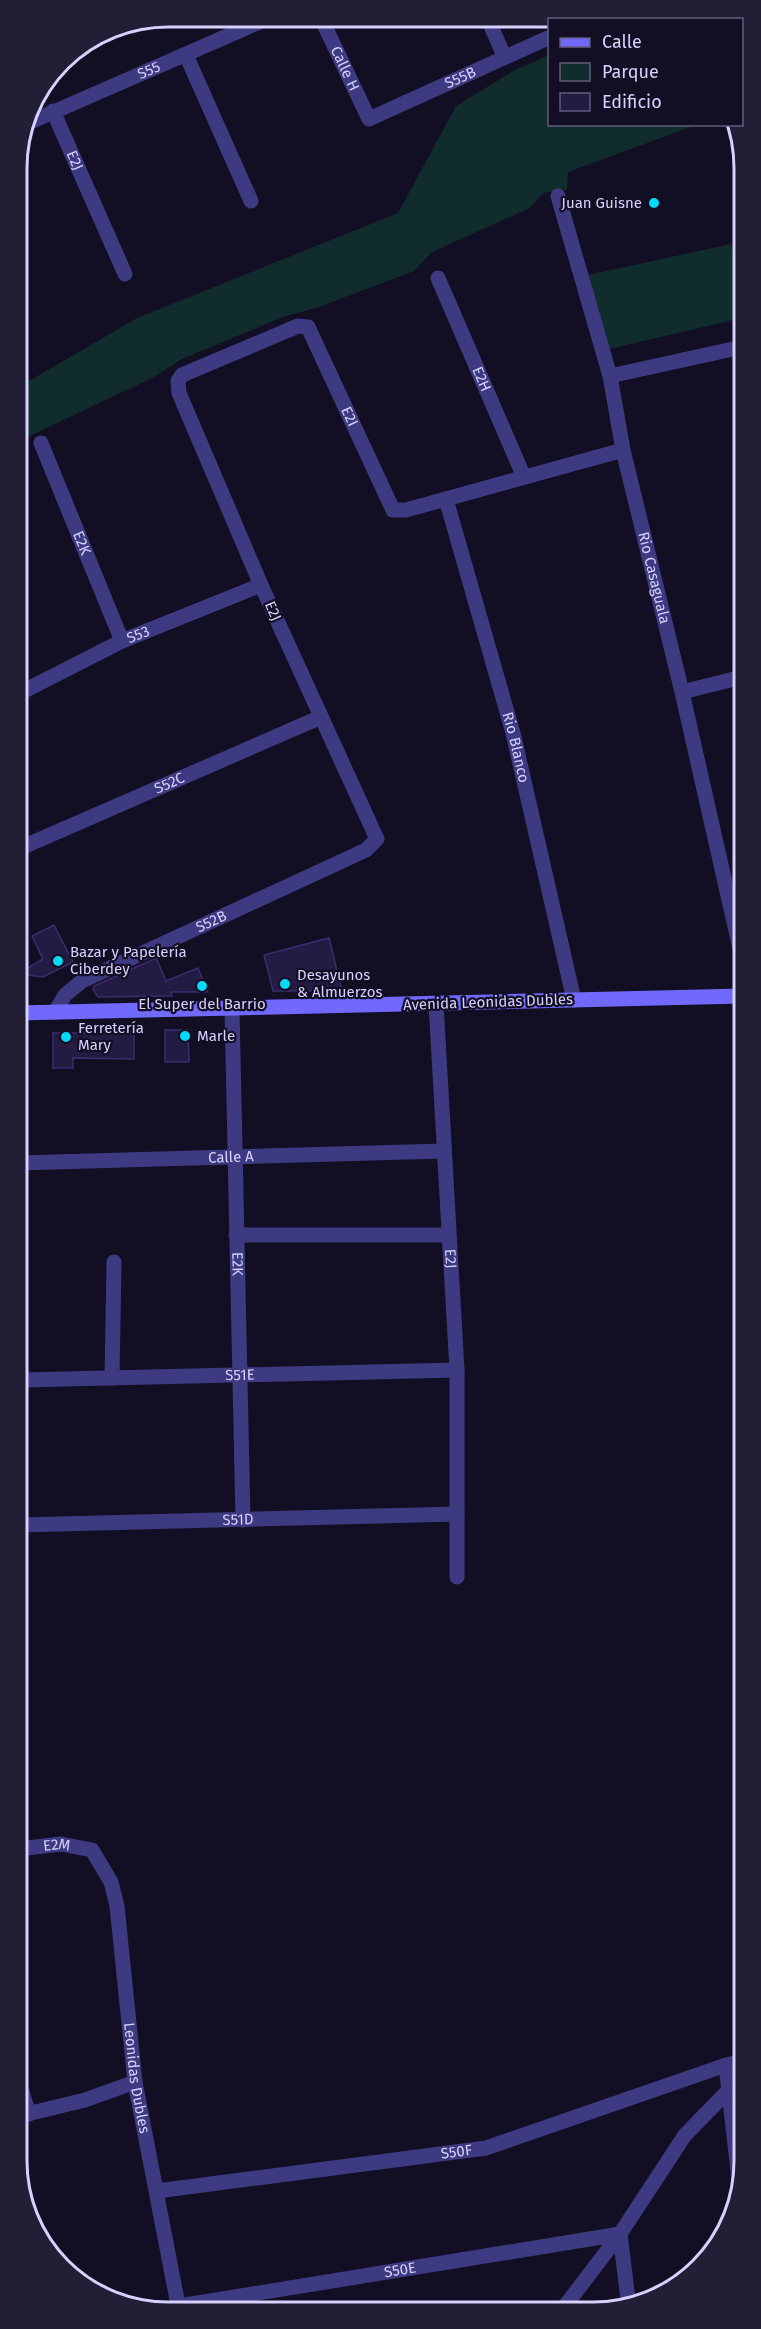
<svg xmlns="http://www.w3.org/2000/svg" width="761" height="2329" font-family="'Fira Sans',sans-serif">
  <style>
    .green { fill: #112c2c }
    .building { fill: #241b43; stroke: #3b2d6f; stroke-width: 1.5 }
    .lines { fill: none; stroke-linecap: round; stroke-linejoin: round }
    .street { stroke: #3e3a81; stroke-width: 15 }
    .secondary { stroke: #7069fc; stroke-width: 15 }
    .poi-dot { fill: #04d9f6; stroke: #120e23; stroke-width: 2 }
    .labels { text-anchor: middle; stroke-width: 4.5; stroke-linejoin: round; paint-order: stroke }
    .street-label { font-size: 15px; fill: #d7d1fe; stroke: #120e23 }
    .poi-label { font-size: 15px; fill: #d7d1fe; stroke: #120e23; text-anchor: start }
    .rim { fill: none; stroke: #d7d1fe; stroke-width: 3 }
  </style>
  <rect width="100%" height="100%" fill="#120e23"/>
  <path class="green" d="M549,55l1,69 146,1 -128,47 -1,18 -24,3 -13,15 -98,44 -18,19 -95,36 -36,10 -101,42 -30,19 -135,64v-54l120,-70 261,-105 58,-107 59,-36z
    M731,244l11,46v28l-137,32 -17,-75z"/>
  <path class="building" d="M54,925l19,37 -30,15 -25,-3 25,-15 -11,-23z
    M329,938l13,53h-69l-9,-36z
    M156,958l10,23 32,-13 10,24h-37l1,4 -74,1 -5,-8 1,-3z
    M165,1030h23l1,32h-24z
    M53,1033h81v26l-61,-1v10h-20z"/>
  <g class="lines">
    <g class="street">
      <path id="s1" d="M321,18l48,101 181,-82"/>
      <path d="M488,19l16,37"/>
      <path d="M590,20v-1"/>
      <path d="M186,55l65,146"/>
      <path id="s2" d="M53,111l72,163"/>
      <path id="s3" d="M26,124l245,-107"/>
      <path id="s4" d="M558,196l52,180 13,74 59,242 61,270"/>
      <path id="s5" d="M438,278l86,199"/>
      <path d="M610,376l132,-29"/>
      <path id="s6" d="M41,443l81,198"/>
      <path id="s7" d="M446,499l67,234 61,267"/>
      <path d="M682,692l60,-15"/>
      <path id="s8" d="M18,694l104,-53 139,-56"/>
      <path id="s9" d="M18,849l303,-132"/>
      <path id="s10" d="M436,1004l21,366v207"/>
      <path id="s11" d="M232,1009l11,511"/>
      <path id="s12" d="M55,1012l10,-17 17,-14 284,-131 11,-11 -116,-254 -82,-192 -1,-12 4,-6 116,-49 10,1 85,183h13l217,-60"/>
      <path id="s13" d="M18,1163l426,-12"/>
      <path d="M236,1235h212"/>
      <path d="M112,1378l2,-116"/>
      <path id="s14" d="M22,1380l435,-10"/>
      <path id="s15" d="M19,1525l438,-11"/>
      <path id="s16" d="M19,1849l42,-5 31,6 19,32 6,24 18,176 44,228"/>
      <path d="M726,2065l14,124"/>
      <path d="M19,2082l10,32"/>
      <path d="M19,2116l66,-16 50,-18"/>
      <path id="s17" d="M157,2191l329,-43 240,-83 18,-4"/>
      <path d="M620,2234l9,73"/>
      <path id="s18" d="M179,2306l441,-72"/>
      <path d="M562,2310l58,-76 65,-99 43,-44"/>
    </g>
    <path class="secondary" d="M18,1013l725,-17"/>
  </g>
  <g class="poi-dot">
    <circle cx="654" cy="203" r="6"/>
    <circle cx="58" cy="961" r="6"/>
    <circle cx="285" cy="984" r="6"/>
    <circle cx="202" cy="986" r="6"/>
    <circle cx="185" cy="1036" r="6"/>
    <circle cx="66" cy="1037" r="6"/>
  </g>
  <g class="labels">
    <g class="street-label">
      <text dy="5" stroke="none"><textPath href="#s1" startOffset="56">Calle H</textPath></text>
      <text dy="5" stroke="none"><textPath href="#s3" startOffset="134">S55</textPath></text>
      <text dy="5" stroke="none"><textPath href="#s1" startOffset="212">S55B</textPath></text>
      <text dy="5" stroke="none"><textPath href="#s2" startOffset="54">E2J</textPath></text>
      <text dy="5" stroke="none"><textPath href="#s5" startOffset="110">E2H</textPath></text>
      <text dy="5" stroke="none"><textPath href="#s12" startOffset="1112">E2I</textPath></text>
      <text dy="5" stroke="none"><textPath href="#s6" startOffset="108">E2K</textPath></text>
      <text dy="5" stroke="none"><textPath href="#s4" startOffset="394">Rio Casaguala</textPath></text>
      <text transform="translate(273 611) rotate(66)" y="5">E2J</text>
      <text dy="5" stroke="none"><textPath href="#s8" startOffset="134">S53</textPath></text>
      <text dy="5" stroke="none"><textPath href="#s7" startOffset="258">Rio Blanco</textPath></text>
      <text dy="5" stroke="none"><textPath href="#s9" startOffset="165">S52C</textPath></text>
      <text dy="5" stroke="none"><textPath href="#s12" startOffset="184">S52B</textPath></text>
      <text transform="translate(488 1002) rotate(-2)" y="5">Avenida Leonidas Dubles</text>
      <text dy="5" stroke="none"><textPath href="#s13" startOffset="213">Calle A</textPath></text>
      <text dy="5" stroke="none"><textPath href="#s10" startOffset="255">E2J</textPath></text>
      <text dy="5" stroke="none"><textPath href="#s11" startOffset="255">E2K</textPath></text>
      <text dy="5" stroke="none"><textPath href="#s14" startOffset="218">S51E</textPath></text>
      <text dy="5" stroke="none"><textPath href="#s15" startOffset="219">S51D</textPath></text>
      <text dy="5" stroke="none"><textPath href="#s16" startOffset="38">E2M</textPath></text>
      <text dy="5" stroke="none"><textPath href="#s16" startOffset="309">Leonidas Dubles</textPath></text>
      <text dy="5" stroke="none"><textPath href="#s17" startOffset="302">S50F</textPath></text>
      <text dy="5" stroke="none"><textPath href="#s18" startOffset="224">S50E</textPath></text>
    </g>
    <g class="poi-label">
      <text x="642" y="208" text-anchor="end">Juan Guisne</text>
      <text x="70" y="957">Bazar y Papelería<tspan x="70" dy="17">Ciberdey</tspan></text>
      <text x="297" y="980">Desayunos<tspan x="297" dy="17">&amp; Almuerzos</tspan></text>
      <text x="202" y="1009" text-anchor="middle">El Super del Barrio</text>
      <text x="78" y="1033">Ferretería<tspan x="78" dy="17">Mary</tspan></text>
      <text x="197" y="1041">Marle</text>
    </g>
  </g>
  <path d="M0 0H761V2329H0ZM168 27H593A141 141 0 0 1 734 168V2161A141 141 0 0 1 593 2302H168A141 141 0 0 1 27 2161V168A141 141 0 0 1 168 27Z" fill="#221e35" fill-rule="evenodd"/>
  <path class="rim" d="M168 27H593A141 141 0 0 1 734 168V2161A141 141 0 0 1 593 2302H168A141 141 0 0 1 27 2161V168A141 141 0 0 1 168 27Z"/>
  <rect x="548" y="18" width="195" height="108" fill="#120e23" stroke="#615c7b" stroke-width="1.5"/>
  <rect x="560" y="38" width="30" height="9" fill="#7069fc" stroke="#615c7b" stroke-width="1.5"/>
  <text x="602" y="48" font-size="18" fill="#d7d1fe">Calle</text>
  <rect x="560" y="63" width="30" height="18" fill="#112c2c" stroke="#615c7b" stroke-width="1.5"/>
  <text x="602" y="78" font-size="18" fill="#d7d1fe">Parque</text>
  <rect x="560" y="93" width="30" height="18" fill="#241b43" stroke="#615c7b" stroke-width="1.5"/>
  <text x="602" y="108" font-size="18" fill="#d7d1fe">Edificio</text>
</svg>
